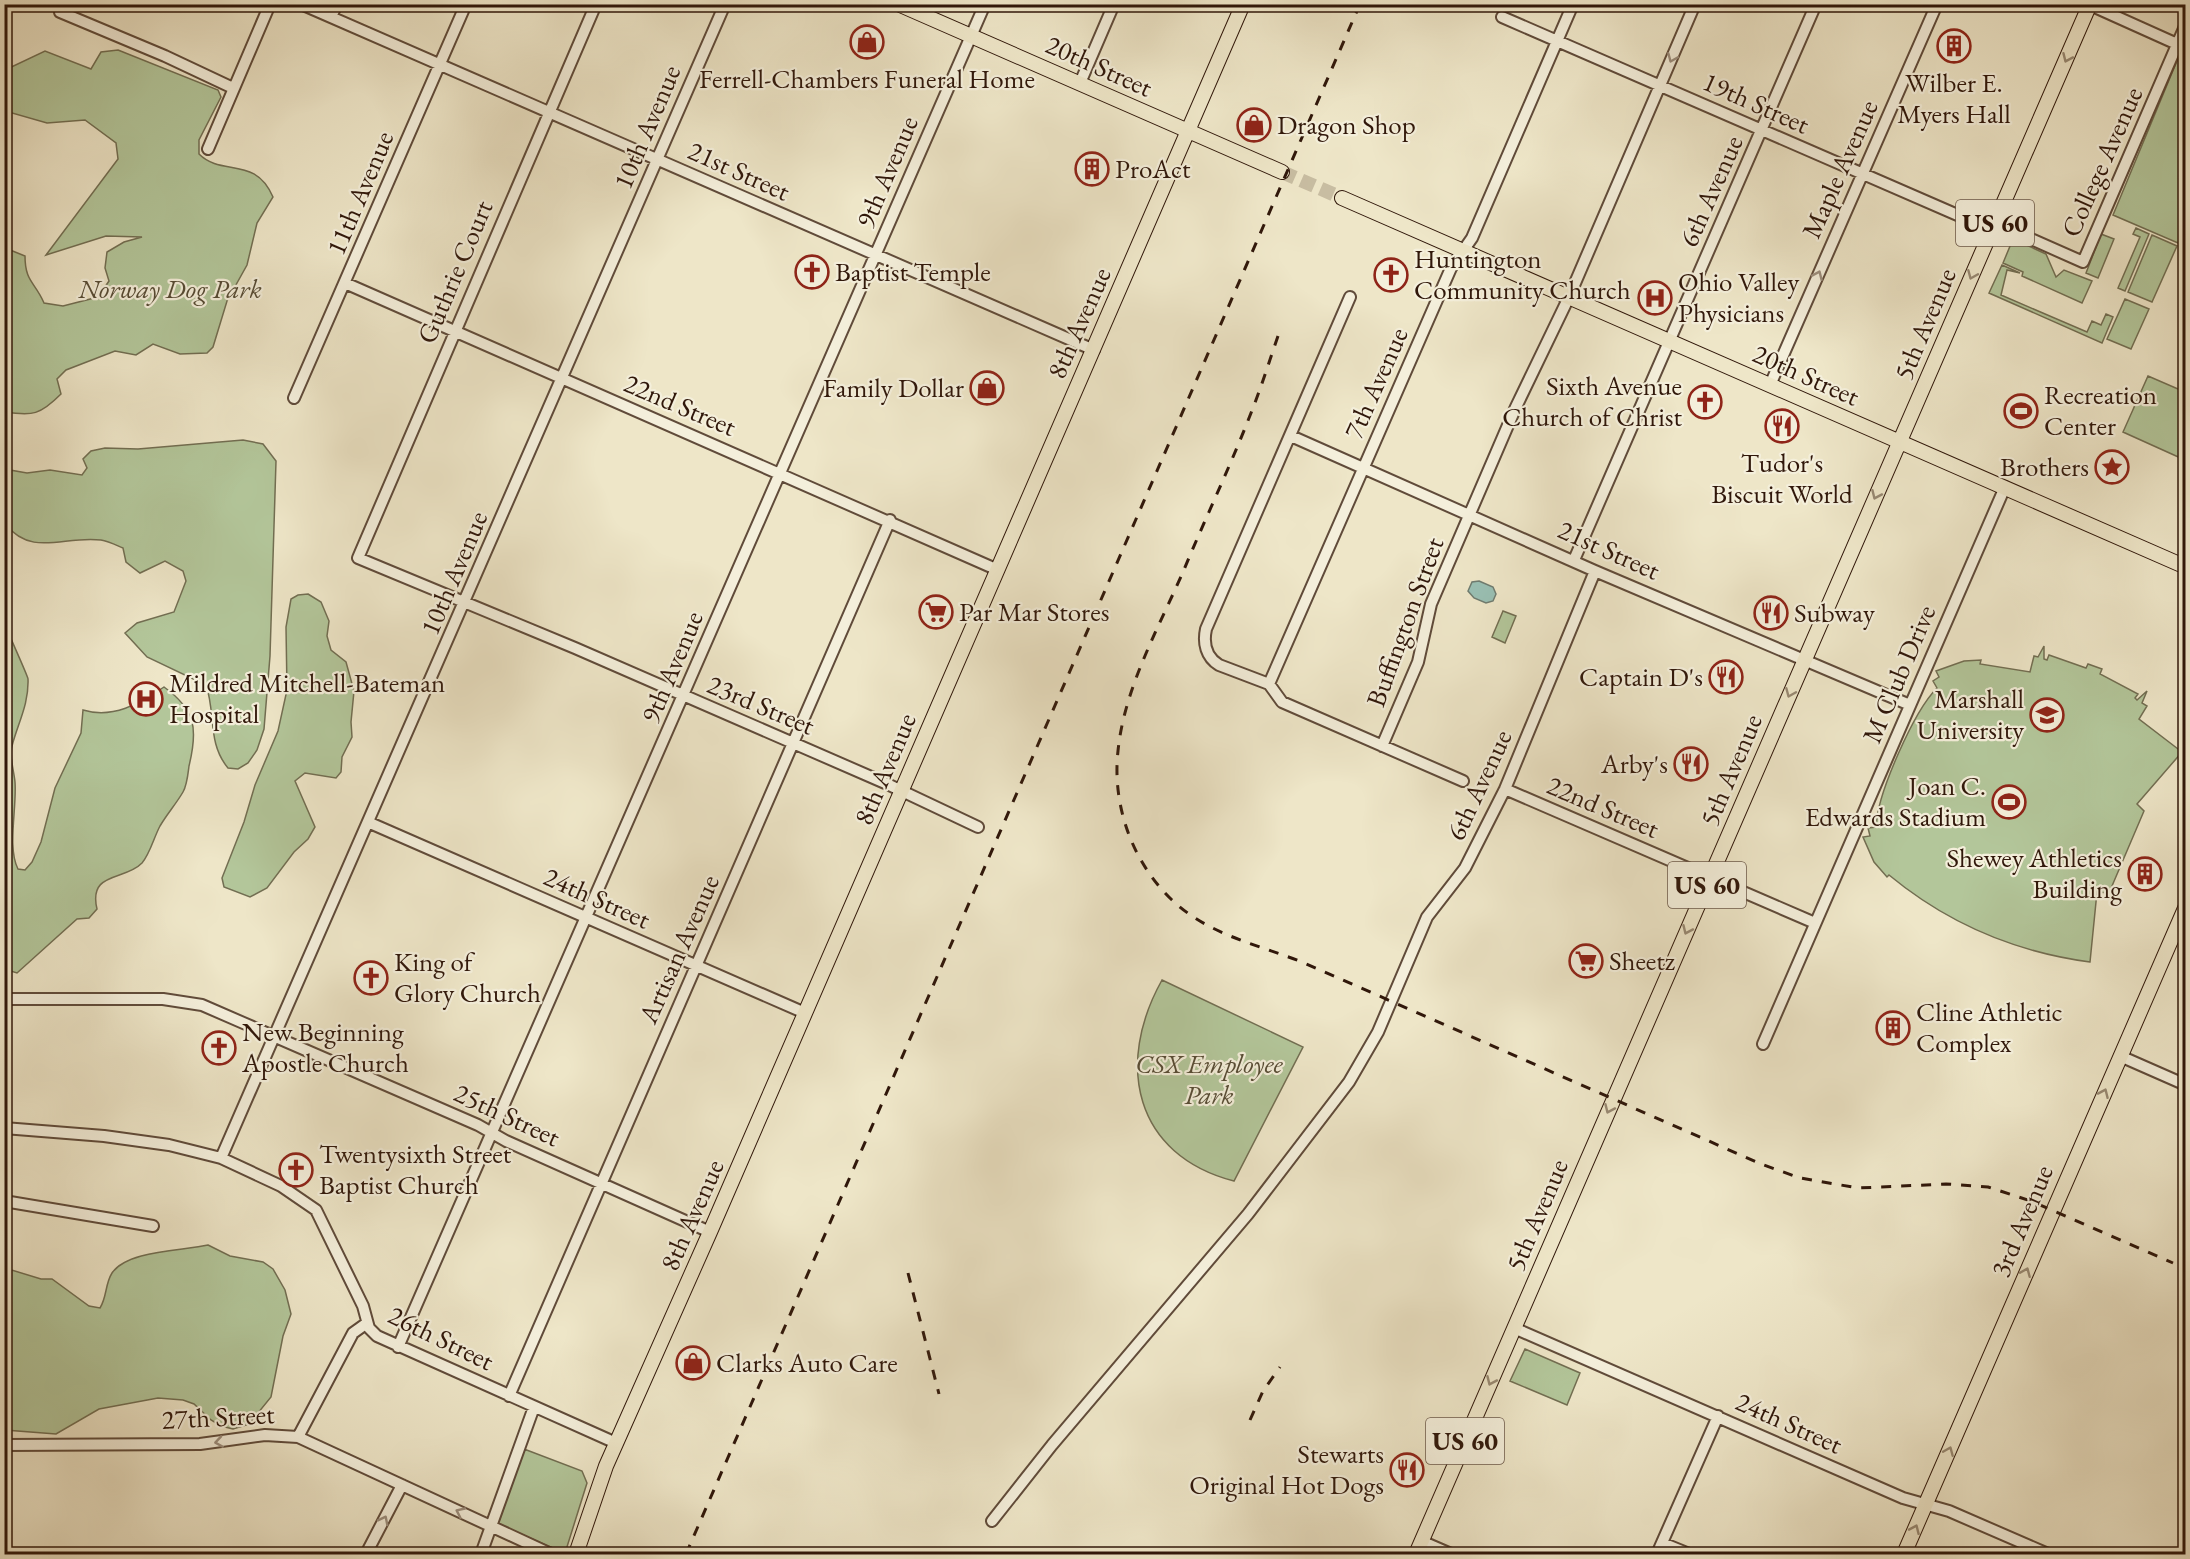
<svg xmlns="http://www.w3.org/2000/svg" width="2190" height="1559" font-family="'EB Garamond',serif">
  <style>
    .green { fill: #b3c69a; stroke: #726e52; stroke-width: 1.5 }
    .water { fill: #99c0b4; stroke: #6f7c70; stroke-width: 1.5 }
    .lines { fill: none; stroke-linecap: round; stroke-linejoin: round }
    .major-tunnel { stroke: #c8bda2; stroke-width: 14; stroke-dasharray: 14 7; stroke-linecap: butt }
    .minor-casing { stroke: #604b3a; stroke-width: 14 }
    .major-casing { stroke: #30170a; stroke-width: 16 }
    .minor { stroke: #f4efdb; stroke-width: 10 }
    .major { stroke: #eee6c8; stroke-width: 14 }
    .rail { stroke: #30170a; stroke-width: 3; stroke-dasharray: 10 10; stroke-linecap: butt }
    .oneway { stroke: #9c8e7d }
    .oneway2 { stroke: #988972 }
    .labels { text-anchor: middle; stroke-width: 4.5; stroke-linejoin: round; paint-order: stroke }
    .shield { fill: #f4efdb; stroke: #6b5849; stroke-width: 1.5 }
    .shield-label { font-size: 26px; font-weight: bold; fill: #30170a }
    .street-label { font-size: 27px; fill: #30170a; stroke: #f4efdb }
    .poi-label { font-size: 27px; fill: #30170a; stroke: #f4efdb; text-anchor: start }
    .park-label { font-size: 27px; font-style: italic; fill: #574c35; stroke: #f4efdb }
  </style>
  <rect width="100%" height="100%" fill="#eee6c8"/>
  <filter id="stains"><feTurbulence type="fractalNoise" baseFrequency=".00333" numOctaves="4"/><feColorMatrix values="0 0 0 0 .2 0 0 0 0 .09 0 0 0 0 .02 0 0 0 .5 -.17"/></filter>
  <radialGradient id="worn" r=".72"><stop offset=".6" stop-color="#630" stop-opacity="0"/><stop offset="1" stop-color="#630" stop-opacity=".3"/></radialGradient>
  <path class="green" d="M118,50l100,40 3,7 -22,43v14c23,23 56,1 74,43l-16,26 -10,42 -20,36 -14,46 -6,6 -27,1 -27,-10 -17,11 -21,-4 -49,19 -9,9 4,15c-21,21 -28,22 -56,18v-157l5,-5 15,6c0,26 10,26 19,47l19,3 35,-9 11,-16 -4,-13 2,-16 17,-10 18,-5 -36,-1 -60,19 72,-96 -2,-16 -31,-23 -38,3 -42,-12v-41l40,-19 46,18 10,-17z
    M2179,56l7,3v166l-8,18 -65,-28z
    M2136,228l13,6 -24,57 -7,-3 22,-51 -7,-3z
    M2101,234l13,5 -16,39 -12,-5z
    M2152,235l25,11 -25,56 -24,-10z
    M2013,239l33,15 10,23 8,-7 28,11 -10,22 -60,-27 1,-4 -20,-9z
    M2002,265l18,8 -13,-3 -6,25 86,37 5,-11 9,4 5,-11 7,3 -11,26 -113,-50z
    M2125,299l24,10 -18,40 -24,-10z
    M2148,376l37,16v68l-62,-28z
    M243,440l20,4 13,17 -6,195 -6,73 -7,21 -9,13 -10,6 -10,-1c-21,-25 -12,-55 -22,-83l-59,-28 -22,-24 12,-10 37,-11 12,-31 -3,-10 -18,-10 -25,12 -14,-11 -3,-14c-7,-3 -15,-7 -22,-8 -37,-5 -68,18 -96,-16l-1,-55 23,4 23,-3 32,5 5,-7 -4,-9 8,-8 14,-3 33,1z
    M308,594l13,8 8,19 -2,15 4,14 15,12 8,29 -3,31 1,15 -10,20 -1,15 -5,6 -31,-5 -10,8 20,46 -7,12 -14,13 -27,36 -17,9 -26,-10 -2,-9 22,-56 11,-37 23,-54 9,-41 -1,-63 5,-28 7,-4z
    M1503,611l13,5 -11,27 -13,-6z
    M5,624c2,7 23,52 23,55 1,25 -10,44 -16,67 -3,10 2,25 3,36 2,26 -8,66 3,87l7,1 7,-8 9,-20 14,-54 26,-55 2,-23c30,9 56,-6 81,-23 32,23 34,42 25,79 -1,8 -2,19 -6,26 -7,12 -16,22 -23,34 -6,11 -10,28 -18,37 -17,18 -54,8 -45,46l-8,9 -12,1 -60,54 -13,-4z
    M2044,646v13l3,1 2,-5 37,13 2,-4 14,5 -2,5 38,20 -3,4 2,2 10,-9 -5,12 5,3 -8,13 43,33 -45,52 7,7 -35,82 -12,-1 -7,70c-75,-10 -143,-39 -201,-87l-2,2 -13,-15 -11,-25 7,-1 -2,-8 8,-1c1,-33 38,-116 61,-139l-4,-7 6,-4 -3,-6 28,-10 17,-1 -1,4 50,8 4,-16 4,1z
    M1162,980l141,67 -69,134c-100,-26 -119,-117 -72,-201z
    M208,1245l22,11 33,6 10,7 12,21 6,24 -8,22 -12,61 -22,27 -16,5 -12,-3 -10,-6 -17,-16 -11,-4 -25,-2 -59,11 -43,25 -51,-4v-162l36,11h11l37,27 11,2c7,-11 5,-24 12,-35 15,-23 71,-22 96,-28z
    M1525,1349l55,24 -13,32 -57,-24z
    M524,1449l58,22 5,12 -21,67 -4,2 -64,-28z"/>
  <path class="water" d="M1479,581l14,6 3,7 -3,7 -7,2 -12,-5 -6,-7 4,-9z"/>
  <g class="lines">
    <path class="major-tunnel" d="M1282,172l60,26"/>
    <defs>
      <path id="minor" d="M60,4v8l105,44 68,32
        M301,4l793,346
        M596,4l-238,554 217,90 310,135 93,44
        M2088,4l89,40
        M331,17l6,-13
        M1502,17l490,213
        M1080,83l34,-79
        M208,149l62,-145
        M1995,223l88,39 103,-238
        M345,283l653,287
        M1350,297l-144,332c-3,14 0,28 13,36l50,19 13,18 181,79
        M1770,385l167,-381
        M294,398l172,-394
        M1291,436l304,135 315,134
        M1574,560l242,-556
        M1269,684l182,-416 21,-30 101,-234
        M1382,746l36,-84 13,-58 84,-195 54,-112 126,-293
        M1505,789l310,134
        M370,823l435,190
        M4,999h159l39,6 276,120 28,16 204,91
        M1763,1044l242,-557
        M2120,1056l66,29
        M4,1128l100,8 65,9 52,13 60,28 35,24 47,96 6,22 8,8 239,107
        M221,1158l504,-1154
        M4,1201l149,25
        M1514,1328l389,170 46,13 99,43
        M398,1347l587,-1343
        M509,1396l381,-876
        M298,1437l55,-104 14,-10
        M4,1445l196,-1 65,-9 33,2 253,117
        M992,1521l60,-76 196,-231 101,-132 29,-50 49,-115 38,-49 40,-79 90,-218
        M1421,1541l30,13
        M1662,1543l27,11
        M366,1554l36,-69
        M481,1554l53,-147
        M1657,1554l61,-138"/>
      <path id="major" d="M898,4l384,168
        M1342,198l844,369
        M576,1554l30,-88 104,-234 533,-1228
        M1416,1554l674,-1550
        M1904,1554l282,-648"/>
    </defs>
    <use href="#minor" class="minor-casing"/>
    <use href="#major" class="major-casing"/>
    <use href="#minor" class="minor"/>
    <use href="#major" class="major"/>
    <path class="rail" d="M1278,336c-9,26 -17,52 -27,77 -21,54 -46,106 -68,159 -25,57 -59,117 -65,179 -6,54 14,111 54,149 37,35 84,44 130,62l459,202 39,14 58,10 88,-4 42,3 43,14 142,62
      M908,1273l31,121
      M1250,1420l13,-29 17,-24
      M686,1554l674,-1550"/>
  </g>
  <defs><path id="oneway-chevron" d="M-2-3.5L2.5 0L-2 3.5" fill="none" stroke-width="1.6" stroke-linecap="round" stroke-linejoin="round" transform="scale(1.5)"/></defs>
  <g class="oneway">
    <use href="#oneway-chevron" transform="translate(1672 58) rotate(113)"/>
    <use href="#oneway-chevron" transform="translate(1818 275) rotate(-66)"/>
    <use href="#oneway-chevron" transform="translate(219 1442) rotate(171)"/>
    <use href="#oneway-chevron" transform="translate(460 1512) rotate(-155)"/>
    <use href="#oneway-chevron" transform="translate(384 1520) rotate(-63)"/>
  </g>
  <g class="oneway2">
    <use href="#oneway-chevron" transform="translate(2067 58) rotate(114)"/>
    <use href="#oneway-chevron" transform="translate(1972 275) rotate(113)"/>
    <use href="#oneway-chevron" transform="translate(1876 495) rotate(114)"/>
    <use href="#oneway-chevron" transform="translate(1790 693) rotate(113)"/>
    <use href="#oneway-chevron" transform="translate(1687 930) rotate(114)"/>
    <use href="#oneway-chevron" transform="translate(2104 1093) rotate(-66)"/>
    <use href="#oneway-chevron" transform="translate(1609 1109) rotate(114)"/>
    <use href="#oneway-chevron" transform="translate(2026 1272) rotate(-67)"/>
    <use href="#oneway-chevron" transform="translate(1491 1381) rotate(114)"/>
    <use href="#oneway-chevron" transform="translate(1949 1451) rotate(-67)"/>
    <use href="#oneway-chevron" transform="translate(1915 1529) rotate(-66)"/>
  </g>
  <defs>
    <symbol id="shop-ring" viewBox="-11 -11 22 22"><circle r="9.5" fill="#f4efdb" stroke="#8f2418" stroke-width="1.5"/><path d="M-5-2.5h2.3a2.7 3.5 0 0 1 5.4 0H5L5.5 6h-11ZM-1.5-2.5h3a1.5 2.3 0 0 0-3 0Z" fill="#8f2418"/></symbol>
    <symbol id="building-ring" viewBox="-11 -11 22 22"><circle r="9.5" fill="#f4efdb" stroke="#8f2418" stroke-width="1.5"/><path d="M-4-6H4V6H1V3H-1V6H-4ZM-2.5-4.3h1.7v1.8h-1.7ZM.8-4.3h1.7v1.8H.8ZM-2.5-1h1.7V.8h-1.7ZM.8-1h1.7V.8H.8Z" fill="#8f2418"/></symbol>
    <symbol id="church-ring" viewBox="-11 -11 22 22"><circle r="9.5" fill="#f4efdb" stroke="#8f2418" stroke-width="1.5"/><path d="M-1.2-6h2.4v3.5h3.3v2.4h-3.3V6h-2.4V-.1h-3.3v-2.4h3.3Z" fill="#8f2418"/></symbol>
    <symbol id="hospital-ring" viewBox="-11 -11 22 22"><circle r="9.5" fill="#f4efdb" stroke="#8f2418" stroke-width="1.5"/><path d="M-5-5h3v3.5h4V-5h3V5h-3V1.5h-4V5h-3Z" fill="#8f2418"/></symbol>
    <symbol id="stadium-ring" viewBox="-11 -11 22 22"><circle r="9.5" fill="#f4efdb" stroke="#8f2418" stroke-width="1.5"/><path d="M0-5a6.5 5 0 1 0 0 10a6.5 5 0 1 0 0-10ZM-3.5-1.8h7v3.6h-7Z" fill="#8f2418"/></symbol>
    <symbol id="restaurant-ring" viewBox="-11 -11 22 22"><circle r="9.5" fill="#f4efdb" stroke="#8f2418" stroke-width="1.5"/><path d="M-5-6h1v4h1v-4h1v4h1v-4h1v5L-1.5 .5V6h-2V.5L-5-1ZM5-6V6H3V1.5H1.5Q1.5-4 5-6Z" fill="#8f2418"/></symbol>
    <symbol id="sight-ring" viewBox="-11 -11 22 22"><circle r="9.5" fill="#f4efdb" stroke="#8f2418" stroke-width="1.5"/><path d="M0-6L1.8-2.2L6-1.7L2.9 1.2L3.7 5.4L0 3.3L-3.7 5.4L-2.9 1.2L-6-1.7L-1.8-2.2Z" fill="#8f2418"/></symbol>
    <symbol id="supermarket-ring" viewBox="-11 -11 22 22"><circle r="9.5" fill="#f4efdb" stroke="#8f2418" stroke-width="1.5"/><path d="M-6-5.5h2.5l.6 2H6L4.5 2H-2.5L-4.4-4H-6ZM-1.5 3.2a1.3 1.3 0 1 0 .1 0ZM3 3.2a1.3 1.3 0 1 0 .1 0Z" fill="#8f2418"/></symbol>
    <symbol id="university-ring" viewBox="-11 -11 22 22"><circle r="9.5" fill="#f4efdb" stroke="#8f2418" stroke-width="1.5"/><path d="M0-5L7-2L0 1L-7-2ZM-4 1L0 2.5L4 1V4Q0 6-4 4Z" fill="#8f2418"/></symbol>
  </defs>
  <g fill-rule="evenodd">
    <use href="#shop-ring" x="848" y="23" width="38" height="38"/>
    <use href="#building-ring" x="1935" y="27" width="38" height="38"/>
    <use href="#shop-ring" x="1235" y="106" width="38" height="38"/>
    <use href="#building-ring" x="1073" y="150" width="38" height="38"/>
    <use href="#church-ring" x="793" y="253" width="38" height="38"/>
    <use href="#church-ring" x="1372" y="256" width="38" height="38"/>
    <use href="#hospital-ring" x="1636" y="279" width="38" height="38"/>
    <use href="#shop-ring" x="968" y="369" width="38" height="38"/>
    <use href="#church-ring" x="1686" y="383" width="38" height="38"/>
    <use href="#stadium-ring" x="2002" y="392" width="38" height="38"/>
    <use href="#restaurant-ring" x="1763" y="407" width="38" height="38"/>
    <use href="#sight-ring" x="2093" y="448" width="38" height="38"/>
    <use href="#supermarket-ring" x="917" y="593" width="38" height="38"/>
    <use href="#restaurant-ring" x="1752" y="594" width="38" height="38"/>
    <use href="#restaurant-ring" x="1707" y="658" width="38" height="38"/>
    <use href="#hospital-ring" x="127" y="680" width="38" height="38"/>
    <use href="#university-ring" x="2028" y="696" width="38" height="38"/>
    <use href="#restaurant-ring" x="1672" y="745" width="38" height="38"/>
    <use href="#stadium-ring" x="1990" y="783" width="38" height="38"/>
    <use href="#building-ring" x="2126" y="855" width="38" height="38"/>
    <use href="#supermarket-ring" x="1567" y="942" width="38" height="38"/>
    <use href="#church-ring" x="352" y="959" width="38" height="38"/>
    <use href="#building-ring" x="1874" y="1009" width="38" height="38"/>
    <use href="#church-ring" x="200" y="1029" width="38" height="38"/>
    <use href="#church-ring" x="277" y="1151" width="38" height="38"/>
    <use href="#shop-ring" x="674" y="1344" width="38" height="38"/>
    <use href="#restaurant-ring" x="1388" y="1451" width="38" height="38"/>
  </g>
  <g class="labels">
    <g class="shield">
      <rect x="1956" y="200" width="78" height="46" rx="4.5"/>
      <rect x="1668" y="862" width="78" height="46" rx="4.5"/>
      <rect x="1426" y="1418" width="78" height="46" rx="4.5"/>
    </g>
    <g class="shield-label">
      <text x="1995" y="232">US 60</text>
      <text x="1707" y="894">US 60</text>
      <text x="1465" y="1450">US 60</text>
    </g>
    <g class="street-label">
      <text transform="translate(1099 66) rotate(24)" y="9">20th Street</text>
      <text transform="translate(1756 103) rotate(24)" y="9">19th Street</text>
      <text transform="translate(647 127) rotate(-67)" y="9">10th Avenue</text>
      <text transform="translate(2102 162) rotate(-66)" y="9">College Avenue</text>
      <text transform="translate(1840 169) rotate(-66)" y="9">Maple Avenue</text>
      <text transform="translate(739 171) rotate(24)" y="9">21st Street</text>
      <text transform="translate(887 172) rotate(-67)" y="9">9th Avenue</text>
      <text transform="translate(1711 191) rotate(-66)" y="9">6th Avenue</text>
      <text transform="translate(360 193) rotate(-67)" y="9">11th Avenue</text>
      <text transform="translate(455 272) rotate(-67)" y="9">Guthrie Court</text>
      <text transform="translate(1079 323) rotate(-66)" y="9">8th Avenue</text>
      <text transform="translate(1925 324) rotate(-67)" y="9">5th Avenue</text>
      <text transform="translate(1806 375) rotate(24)" y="9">20th Street</text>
      <text transform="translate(1376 383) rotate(-66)" y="9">7th Avenue</text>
      <text transform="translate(680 405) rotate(23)" y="9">22nd Street</text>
      <text transform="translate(1609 550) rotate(24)" y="9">21st Street</text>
      <text transform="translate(454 573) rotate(-67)" y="9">10th Avenue</text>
      <text transform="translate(1405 622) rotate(-70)" y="9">Buffington Street</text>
      <text transform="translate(672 667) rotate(-67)" y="9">9th Avenue</text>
      <text transform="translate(1899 674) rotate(-67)" y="9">M Club Drive</text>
      <text transform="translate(761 705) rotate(23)" y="9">23rd Street</text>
      <text transform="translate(885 769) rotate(-67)" y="9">8th Avenue</text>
      <text transform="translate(1731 770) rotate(-67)" y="9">5th Avenue</text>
      <text transform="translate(1479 785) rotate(-65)" y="9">6th Avenue</text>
      <text transform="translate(1603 807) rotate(23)" y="9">22nd Street</text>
      <text transform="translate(597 898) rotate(24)" y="9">24th Street</text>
      <text transform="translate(679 949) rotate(-66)" y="9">Artisan Avenue</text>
      <text transform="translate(507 1115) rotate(25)" y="9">25th Street</text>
      <text transform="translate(692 1215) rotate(-66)" y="9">8th Avenue</text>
      <text transform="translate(1537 1215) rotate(-67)" y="9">5th Avenue</text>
      <text transform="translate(2022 1221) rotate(-67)" y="9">3rd Avenue</text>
      <text transform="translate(441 1338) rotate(26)" y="9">26th Street</text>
      <text transform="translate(218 1417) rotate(-3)" y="9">27th Street</text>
      <text transform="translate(1789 1423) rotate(24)" y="9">24th Street</text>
    </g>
    <g class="poi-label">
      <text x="867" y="88" text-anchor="middle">Ferrell-Chambers Funeral Home</text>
      <text x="1954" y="92" text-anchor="middle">Wilber E.<tspan x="1954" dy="31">Myers Hall</tspan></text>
      <text x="1277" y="134">Dragon Shop</text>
      <text x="1115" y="178">ProAct</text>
      <text x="1414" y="268">Huntington<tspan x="1414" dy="31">Community Church</tspan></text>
      <text x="835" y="281">Baptist Temple</text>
      <text x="1678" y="291">Ohio Valley<tspan x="1678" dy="31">Physicians</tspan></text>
      <text x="1682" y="395" text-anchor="end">Sixth Avenue<tspan x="1682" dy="31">Church of Christ</tspan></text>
      <text x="964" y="397" text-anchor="end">Family Dollar</text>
      <text x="2044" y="404">Recreation<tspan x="2044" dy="31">Center</tspan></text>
      <text x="1782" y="472" text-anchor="middle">Tudor's<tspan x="1782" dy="31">Biscuit World</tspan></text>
      <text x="2089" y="476" text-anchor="end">Brothers</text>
      <text x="959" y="621">Par Mar Stores</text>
      <text x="1794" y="622">Subway</text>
      <text x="1703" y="686" text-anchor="end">Captain D's</text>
      <text x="169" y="692">Mildred Mitchell-Bateman<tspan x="169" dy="31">Hospital</tspan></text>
      <text x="2024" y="708" text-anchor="end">Marshall<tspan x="2024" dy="31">University</tspan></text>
      <text x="1668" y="773" text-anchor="end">Arby's</text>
      <text x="1986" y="795" text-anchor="end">Joan C.<tspan x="1986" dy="31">Edwards Stadium</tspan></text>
      <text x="2122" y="867" text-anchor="end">Shewey Athletics<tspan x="2122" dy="31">Building</tspan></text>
      <text x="1609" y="970">Sheetz</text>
      <text x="394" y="971">King of<tspan x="394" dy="31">Glory Church</tspan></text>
      <text x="1916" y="1021">Cline Athletic<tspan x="1916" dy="31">Complex</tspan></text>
      <text x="242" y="1041">New Beginning<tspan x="242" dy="31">Apostle Church</tspan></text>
      <text x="319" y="1163">Twentysixth Street<tspan x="319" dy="31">Baptist Church</tspan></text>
      <text x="716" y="1372">Clarks Auto Care</text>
      <text x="1384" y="1463" text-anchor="end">Stewarts<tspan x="1384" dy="31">Original Hot Dogs</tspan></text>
    </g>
    <g class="park-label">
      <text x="170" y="298">Norway Dog Park</text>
      <text x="1209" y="1073">CSX Employee<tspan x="1209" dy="31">Park</tspan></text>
    </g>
  </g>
  <rect width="2190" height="1559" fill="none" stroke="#eee6c8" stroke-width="24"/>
  <rect x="6" y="6" width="2178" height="1547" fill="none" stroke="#30170a" stroke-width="3"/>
  <rect x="12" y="12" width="2166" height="1535" fill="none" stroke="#30170a" stroke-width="1.5"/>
  <rect width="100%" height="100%" filter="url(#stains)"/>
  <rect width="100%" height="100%" fill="url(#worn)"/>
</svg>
